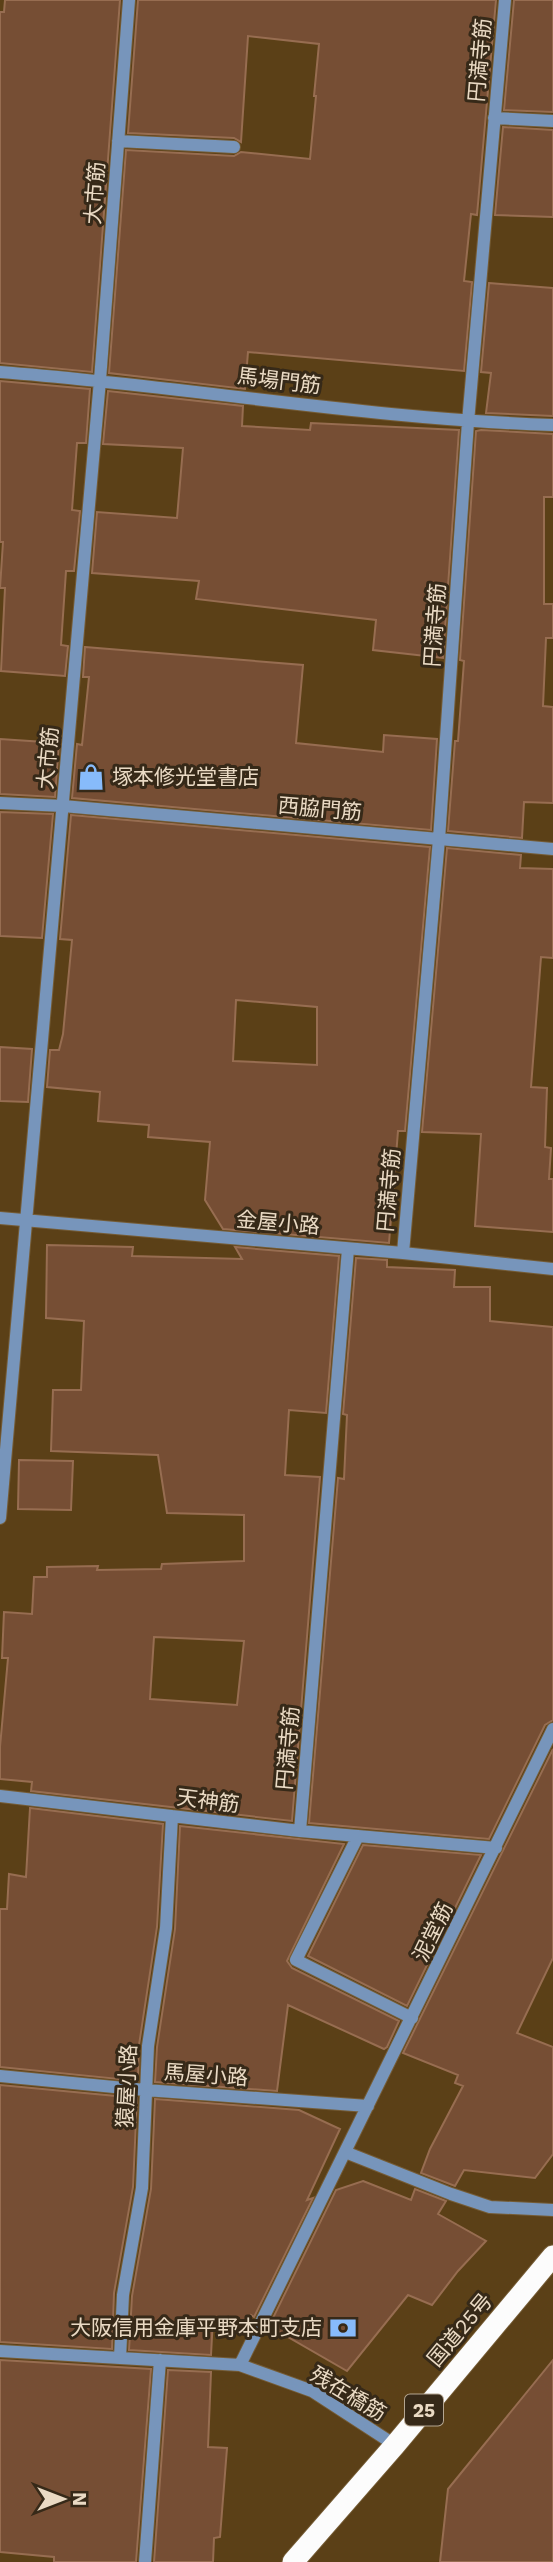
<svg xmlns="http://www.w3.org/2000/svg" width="553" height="2562" font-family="'Work Sans','Noto Sans JP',sans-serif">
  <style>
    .building { fill: #764e34; stroke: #976d51; stroke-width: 2; fill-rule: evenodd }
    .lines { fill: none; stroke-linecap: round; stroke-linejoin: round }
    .minor-casing { stroke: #755c36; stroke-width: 14 }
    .highway-casing { stroke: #755c36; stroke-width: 23 }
    .minor { stroke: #7795bb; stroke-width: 12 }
    .highway { stroke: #fcfcfc; stroke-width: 21 }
    .labels { text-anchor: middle; stroke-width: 6; stroke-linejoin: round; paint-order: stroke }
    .shield { fill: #362918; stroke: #b4a590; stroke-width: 2 }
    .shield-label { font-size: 19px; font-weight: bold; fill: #eadac4 }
    .street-label { font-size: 21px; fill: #eadac4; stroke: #362918 }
    .poi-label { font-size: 21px; fill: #eadac4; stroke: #362918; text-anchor: start }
  </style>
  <rect width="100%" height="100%" fill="#5b4017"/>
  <path class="building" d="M5,0h115l-28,372 -92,-9v-351h4z
    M138,0h358l-19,215 -6,-1 -7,67 8,1 -8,89 -216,-19 -3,37 -136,-16 17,-223 108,6 7,-4 69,7 6,-63h-2l5,-52 -71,-8 -7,106 -7,-4 -106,-5z
    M514,0h39v112l-49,-2z
    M503,127l50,3v87l-58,-2z
    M489,283l64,5v128l-67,-3 5,-40 -10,-1z
    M0,381l90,8 -4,54h-9l-5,67 8,1 -6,60h-8l-5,74 7,1 -3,30 -64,-5 4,-83h-5l3,-46h-3z
    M108,391l135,15 -1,20 68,4 1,-7 148,7 -16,228 -70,-8 3,-30 -180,-21 3,-18 -107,-8 5,-61 80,6 6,-70 -80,-4z
    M481,430l72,4v63h-9v107h9v34h-7l-3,68 10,1v96l-29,-1 -2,36 -74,-7 7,-90h3l6,-80 -4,-1 16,-229z
    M85,647l218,18 -7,78 87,9 1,-17 53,4 -6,91 -359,-32 5,-54 5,1 7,-68h-6z
    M0,739l59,4 -4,54 -55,-3z
    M0,812l53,2 -11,124 -42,-2z
    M71,815l359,32 -25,284h-7l-9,112 -166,-14 -18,-29 5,-58 -62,-5 1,-12 -51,-4 2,-29 -53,-5 3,-37h9l4,-16 9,-94 -12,-1zM236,1000l81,7v58l-84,-4z
    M447,848l74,7 -1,13 33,1v89l-12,-1 -10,130 16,1 -2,59 6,1 -2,31h4v53l-78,-6 6,-92 -59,-2z
    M0,1047l32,2 -4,53 -28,-1z
    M47,1245l86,2 -1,9 110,3 -7,-12 104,9 -13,157 -37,-3 -4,65 35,2 -28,344 -261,-30 1,-9 -32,-3v-32l8,-89h-6l2,-46 28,2 2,-37h13v-10l51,-1 -1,4 64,-1 1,-5 82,-3v-46l-77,-2 -9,-58 -107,-4 2,-61h28l3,-69 -38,-3zM154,1637l90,4 -7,64 -87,-6z
    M356,1258l31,2v7l68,3 -1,17h36v34l63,6v393l-8,5 -56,114 -180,-16 29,-345 6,1 3,-64 -4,-1z
    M19,1460l54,1 -2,49 -53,-1z
    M553,1749v209l-36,75 36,14v107l-18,24 -71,-8 -9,16 -34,-13 9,-24 33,-63 -8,-3 3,-8 -55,-22z
    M30,1808l133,16 -6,103 -18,118 -1,36 -138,-14v-158h7l2,-35 17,3z
    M180,1826l164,18 -57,117 5,7 107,53 -12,26 -3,2 -96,-44 -11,86 -122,-9 2,-35 18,-118z
    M363,1845l118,10 -74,151 -99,-50z
    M0,2085l137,13 -4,89 -19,106 -2,56 -112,-7z
    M155,2099l144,11 41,19 -33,71 6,-2 -59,119 -3,-2 -8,17 -30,-14 -2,37 -82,-5 3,-54 19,-107z
    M363,2181l48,19 4,-11 31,12 -8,13 48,27 -28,30 -26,34 -24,-10 -61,76 -78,-45 67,-136z
    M0,2360l151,9 -15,193h-82v-5l-54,-5z
    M553,2360v202h-113l8,-73z
    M168,2370l43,2 -3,75 19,1 -7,89 -6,1 -1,24h-59z"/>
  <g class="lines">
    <defs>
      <path id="minor" d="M494,118l59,3
        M118,141l116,6
        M0,372c185,14 368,47 553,53
        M0,803l63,3 490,43
        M0,1218l403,35 150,16
        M403,1253l36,-414 29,-417 37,-422
        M0,1518l100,-1138 29,-380
        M0,1796l300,35 196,17
        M300,1831l48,-582
        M358,1836l-62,124 116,58
        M0,2076l145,14 223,16
        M345,2152l106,42 39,13 63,3
        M0,2351l240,14 72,26 83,54
        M120,2358l3,-63 19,-107 6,-142 18,-118 6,-112
        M240,2365l313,-636
        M145,2562l15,-202"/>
      <path id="highway" d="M293,2562l102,-117 158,-189"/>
    </defs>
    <use href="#minor" class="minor-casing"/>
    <use href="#highway" class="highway-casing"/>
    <use href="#minor" class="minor"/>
    <use href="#highway" class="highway"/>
  </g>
  <defs>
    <symbol id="shop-bare" viewBox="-9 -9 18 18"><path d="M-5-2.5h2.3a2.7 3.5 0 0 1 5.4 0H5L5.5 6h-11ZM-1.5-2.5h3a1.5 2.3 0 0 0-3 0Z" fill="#87bbfb" stroke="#362918" stroke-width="2.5" paint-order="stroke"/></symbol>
    <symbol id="bank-bare" viewBox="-9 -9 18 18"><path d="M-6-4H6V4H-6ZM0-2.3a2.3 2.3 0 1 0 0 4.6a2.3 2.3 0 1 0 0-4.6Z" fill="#87bbfb" stroke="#362918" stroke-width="2.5" paint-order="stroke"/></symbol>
  </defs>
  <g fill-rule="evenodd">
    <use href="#shop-bare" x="72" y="758" width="38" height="38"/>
    <use href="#bank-bare" x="324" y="2309" width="38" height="38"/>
  </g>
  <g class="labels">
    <rect class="shield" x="405" y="2394.5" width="38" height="31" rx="5"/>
    <g class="shield-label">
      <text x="424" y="2417">25</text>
    </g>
    <g class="street-label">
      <text transform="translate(480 60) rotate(-85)" y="7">円満寺筋</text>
      <text transform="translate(95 193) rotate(-86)" y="7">大市筋</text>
      <text transform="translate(279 381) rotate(7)" y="7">馬場門筋</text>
      <text transform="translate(435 625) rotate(-86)" y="7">円満寺筋</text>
      <text transform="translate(48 758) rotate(-85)" y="7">大市筋</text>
      <text transform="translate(320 809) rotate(5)" y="7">西脇門筋</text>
      <text transform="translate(389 1190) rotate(-85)" y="7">円満寺筋</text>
      <text transform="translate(278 1223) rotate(5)" y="7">金屋小路</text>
      <text transform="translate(288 1748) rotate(-85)" y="7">円満寺筋</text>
      <text transform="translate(208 1801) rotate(7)" y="7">天神筋</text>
      <text transform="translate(433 1932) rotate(-64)" y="7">泥堂筋</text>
      <text transform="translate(206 2075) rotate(4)" y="7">馬屋小路</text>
      <text transform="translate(127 2086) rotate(-87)" y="7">猿屋小路</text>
      <text transform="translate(460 2330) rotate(-50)" y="7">国道25号</text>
      <text transform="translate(348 2394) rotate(31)" y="7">残在橋筋</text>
    </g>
    <g class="poi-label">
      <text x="112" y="784">塚本修光堂書店</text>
      <text x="322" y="2335" text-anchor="end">大阪信用金庫平野本町支店</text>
    </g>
  </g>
  <g transform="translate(63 2499) rotate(90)" stroke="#362918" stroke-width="5" paint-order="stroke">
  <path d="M0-5L12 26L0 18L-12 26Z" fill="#eadac4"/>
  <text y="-10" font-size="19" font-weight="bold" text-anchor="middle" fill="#eadac4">N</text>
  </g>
</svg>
